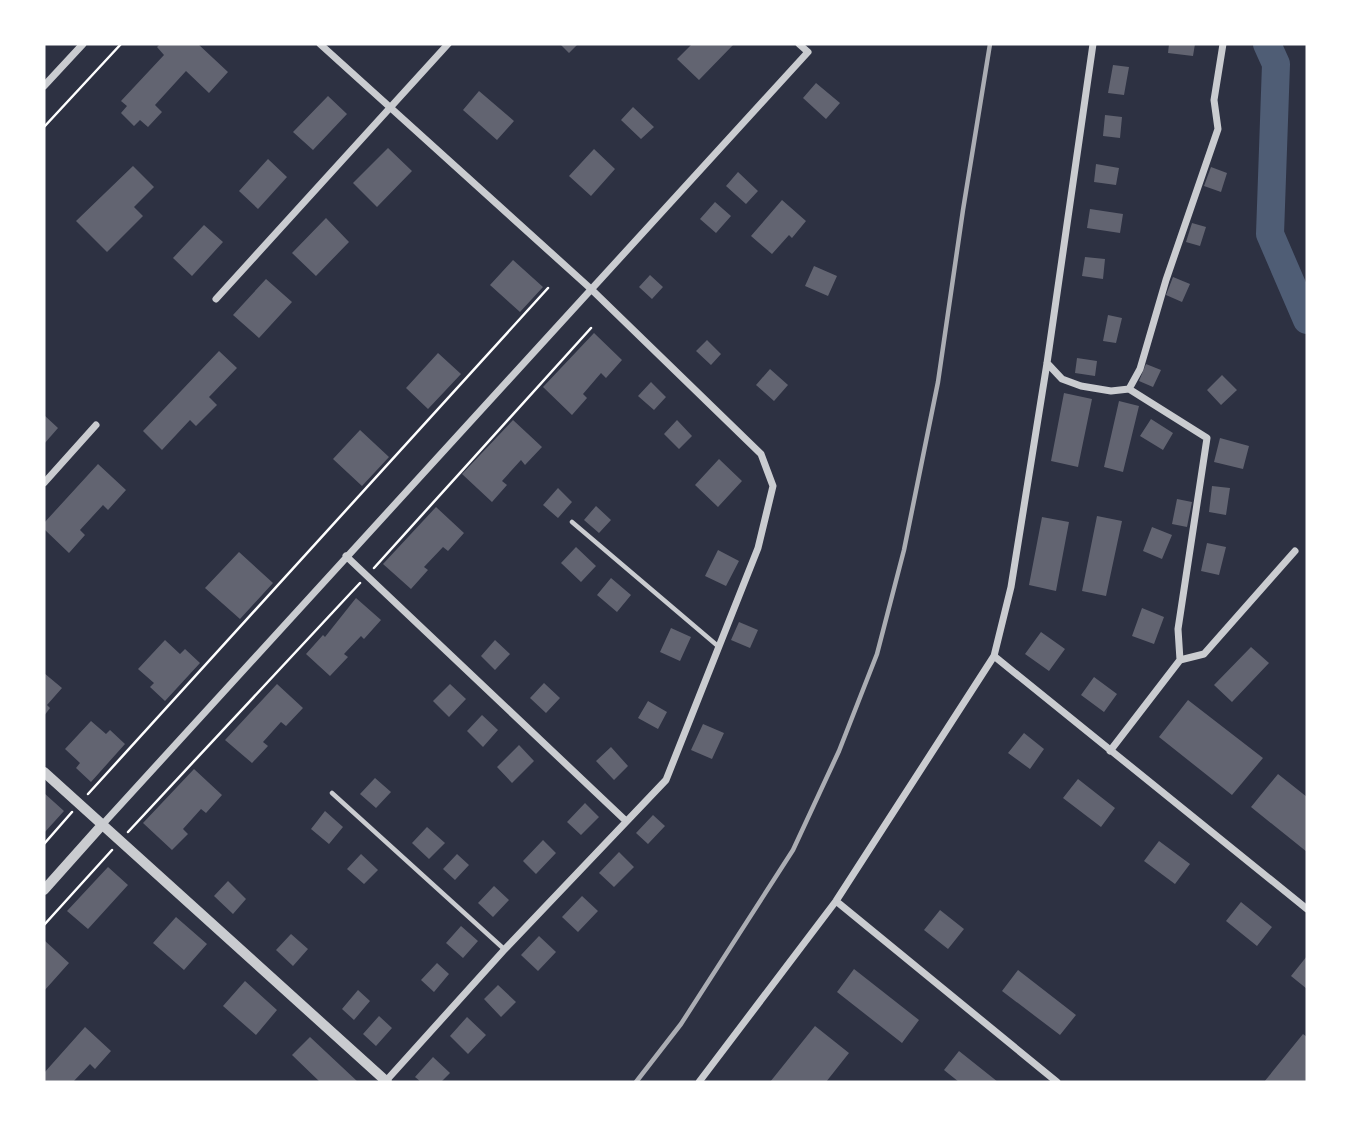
<svg xmlns="http://www.w3.org/2000/svg" width="1351" height="1126" font-family="Montserrat,sans-serif">
  <style>
    .lines { fill: none; stroke-linecap: round; stroke-linejoin: round }
    .river { stroke: #4f5d75; stroke-width: 28 }
    .building { fill: #626471 }
    .path { stroke: #fff; stroke-width: 2.5 }
    .service { stroke: #caccd0; stroke-width: 4.5 }
    .minor { stroke: #caccd0; stroke-width: 7 }
    .tertiary { stroke: #caccd0; stroke-width: 10 }
    .rail { stroke: #abadb3; stroke-width: 4.5 }
  </style>
  <rect width="100%" height="100%" fill="#2d3142"/>
  <g class="lines">
    <path class="river" d="M1267,44l9,20 -6,170 37,86"/>
  </g>
  <path class="building" d="M160,44h38l30,28 -19,21 -23,-22 -31,34 7,7 -14,15 -8,-7 -6,6 -13,-13 6,-7 -6,-5 43,-46 -7,-8z
    M560,44h18l-9,9z
    M692,44h42l-35,36 -22,-21z
    M1169,44h26l-2,12 -25,-3z
    M1113,65l16,2 -5,28 -16,-2z
    M816,83l24,20 -14,16 -23,-21z
    M479,91l35,30 -17,19 -34,-30z
    M328,96l19,18 -34,36 -20,-18z
    M633,107l21,20 -13,12 -20,-19z
    M1105,115l17,2 -2,21 -17,-2z
    M388,148l24,23 -35,36 -24,-24z
    M594,149l21,20 -24,27 -22,-20z
    M268,159l19,18 -29,32 -19,-18z
    M1096,164l23,4 -3,17 -22,-3z
    M133,166l21,21 -20,20 9,9 -36,36 -31,-31z
    M1211,167l16,6 -6,19 -17,-6z
    M738,172l20,19 -12,13 -20,-18z
    M782,200l24,21 -14,17 -3,-3 -17,19 -21,-18z
    M715,202l16,14 -15,17 -16,-14z
    M1090,209l33,5 -3,19 -33,-5z
    M326,218l23,24 -33,34 -24,-23z
    M1192,223l14,4 -6,19 -14,-4z
    M204,225l19,17 -31,34 -19,-18z
    M1085,257l20,2 -2,20 -21,-3z
    M513,260l30,27 -23,25 -30,-27z
    M814,266l23,10 -9,20 -23,-10z
    M650,275l13,12 -11,12 -13,-12z
    M1173,277l17,7 -8,18 -16,-7z
    M266,279l26,23 -33,36 -26,-23z
    M1108,315l14,3 -6,25 -13,-2z
    M594,333l28,27 -16,18 -5,-5 -18,21 4,4 -15,17 -29,-28z
    M707,340l14,14 -10,11 -15,-14z
    M219,351l18,17 -28,29 8,8 -21,21 -6,-6 -28,30 -19,-19z
    M438,353l23,21 -33,35 -22,-21z
    M1077,358l20,3 -2,15 -20,-3z
    M1146,364l15,6 -8,17 -14,-6z
    M770,369l18,16 -14,16 -18,-16z
    M1222,375l15,15 -16,15 -14,-15z
    M651,382l15,15 -12,13 -16,-14z
    M1064,393l28,6 -14,68 -27,-6z
    M1119,401l20,5 -16,66 -19,-5z
    M44,415l14,13 -14,16z
    M1151,419l22,14 -10,17 -23,-14z
    M513,420l29,27 -17,18 -4,-5 -19,21 5,4 -15,17 -30,-28z
    M677,420l15,16 -13,13 -15,-15z
    M360,430l29,27 -27,29 -29,-27z
    M1220,438l29,8 -6,23 -29,-7z
    M719,459l23,22 -24,26 -23,-22z
    M98,464l28,26 -18,20 -5,-5 -23,25 5,5 -16,18 -25,-24v-6z
    M1212,486l18,2 -4,27 -17,-3z
    M558,488l14,14 -14,16 -15,-13z
    M1177,499l15,3 -5,25 -15,-3z
    M596,506l15,14 -12,13 -15,-13z
    M436,507l28,26 -16,18 -5,-4 -19,20 4,3 -17,19 -28,-25z
    M1097,516l25,5 -16,75 -24,-5z
    M1042,517l27,5 -13,69 -27,-6z
    M1152,527l20,8 -10,24 -19,-8z
    M1207,543l19,4 -7,28 -18,-4z
    M576,547l20,19 -15,16 -20,-19z
    M718,550l21,11 -13,25 -21,-10z
    M239,552l34,31 -33,36 -35,-31z
    M611,578l20,17 -14,17 -20,-17z
    M356,598l25,22 -17,19 -3,-3 -17,18 4,3 -18,19 -24,-22 17,-19 2,2z
    M1142,608l22,9 -10,27 -22,-8z
    M739,622l19,8 -8,18 -19,-8z
    M671,628l20,9 -11,24 -20,-9z
    M1041,632l24,17 -16,22 -24,-17z
    M165,640l15,14 5,-5 15,14 -35,38 -15,-14 4,-4 -16,-14z
    M495,640l15,14 -15,16 -14,-14z
    M1251,647l18,16 -37,39 -18,-17z
    M44,673l18,15 -15,17 3,3 -6,8z
    M1094,677l23,17 -13,18 -23,-17z
    M544,683l16,15 -14,15 -16,-15z
    M277,684l26,24 -17,18 -5,-4 -18,20 5,4 -16,17 -27,-23z
    M450,684l16,15 -17,18 -16,-16z
    M1188,700l75,58 -31,37 -73,-58z
    M648,701l19,11 -9,17 -20,-11z
    M482,715l16,15 -15,17 -16,-16z
    M91,721l15,13 4,-4 15,14 -34,38 -15,-14 4,-5 -15,-14z
    M703,724l21,9 -12,26 -21,-9z
    M1024,733l20,16 -14,20 -22,-16z
    M519,745l15,16 -22,22 -15,-16z
    M611,747l17,19 -14,14 -18,-19z
    M194,769l28,26 -16,18 -5,-4 -18,20 5,5 -16,16 -29,-27z
    M1278,774l29,23v55l-56,-45z
    M375,778l16,14 -15,16 -16,-14z
    M1078,779l37,29 -14,19 -38,-29z
    M44,793l20,18 -20,22z
    M585,803l14,14 -18,18 -14,-13z
    M325,811l18,16 -14,17 -18,-15z
    M653,815l12,11 -17,18 -12,-11z
    M427,827l18,16 -16,16 -17,-16z
    M543,840l13,13 -20,21 -13,-13z
    M1159,841l31,23 -15,20 -31,-23z
    M619,852l15,15 -20,20 -15,-14z
    M361,854l17,16 -14,14 -17,-15z
    M457,854l12,11 -14,15 -12,-11z
    M108,867l20,18 -40,44 -21,-18z
    M228,881l18,18 -13,15 -19,-18z
    M494,886l15,14 -16,17 -15,-14z
    M582,896l16,15 -20,21 -16,-15z
    M1241,902l31,25 -15,19 -31,-25z
    M940,910l24,19 -16,20 -24,-19z
    M176,917l31,27 -23,26 -31,-27z
    M461,926l17,15 -15,17 -17,-15z
    M291,934l17,15 -15,17 -17,-16z
    M539,936l17,16 -18,19 -17,-16z
    M44,940l25,23 -25,28z
    M1307,956v33l-16,-13z
    M437,963l12,11 -15,18 -13,-12z
    M854,969l65,51 -17,23 -65,-51z
    M1018,970l58,45 -16,20 -58,-44z
    M245,981l32,29 -21,25 -33,-29z
    M498,985l18,17 -15,15 -17,-18z
    M358,990l12,11 -16,19 -12,-11z
    M379,1016l13,12 -16,18 -13,-12z
    M467,1017l19,18 -18,19 -18,-18z
    M815,1026l34,27 -23,29h-56z
    M85,1027l26,24 -16,18 -5,-5 -17,18h-29v-9z
    M1303,1034l4,3v45h-43z
    M310,1037l48,45h-38l-28,-27z
    M959,1051l39,31h-39l-15,-12z
    M433,1057l17,16 -9,9h-20l-6,-5z"/>
  <g class="lines">
    <path class="path" d="M44,127l77,-83
      M374,568l217,-240
      M88,794l460,-506
      M128,832l232,-249
      M44,844l28,-32
      M44,925l68,-75"/>
    <path class="service" d="M572,522l147,125
      M332,793l172,156"/>
    <path class="minor" d="M320,44l271,245 170,165 12,32 -15,62 -92,232 -161,169 -120,133
      M44,86l39,-42
      M216,299l232,-255
      M1047,363l15,16 19,7 30,5 18,-2 78,49 -29,191 2,31
      M1129,389l11,-20 26,-89 52,-151 -4,-29 9,-56
      M44,483l52,-58
      M346,556l280,265
      M994,656l313,253
      M1110,751l70,-91 24,-6 91,-103
      M102,825l706,-773 -9,-8
      M836,901l221,181
      M699,1082l137,-181 158,-245 17,-69 36,-224 46,-319"/>
    <path class="tertiary" d="M44,772l343,310
      M44,890l58,-65"/>
    <path class="rail" d="M636,1082l45,-58 112,-174 46,-99 38,-97 27,-104 34,-168 25,-172 27,-166"/>
  </g>
  <rect width="1351" height="1126" fill="none" stroke="#ffffff" stroke-width="91"/>
</svg>
